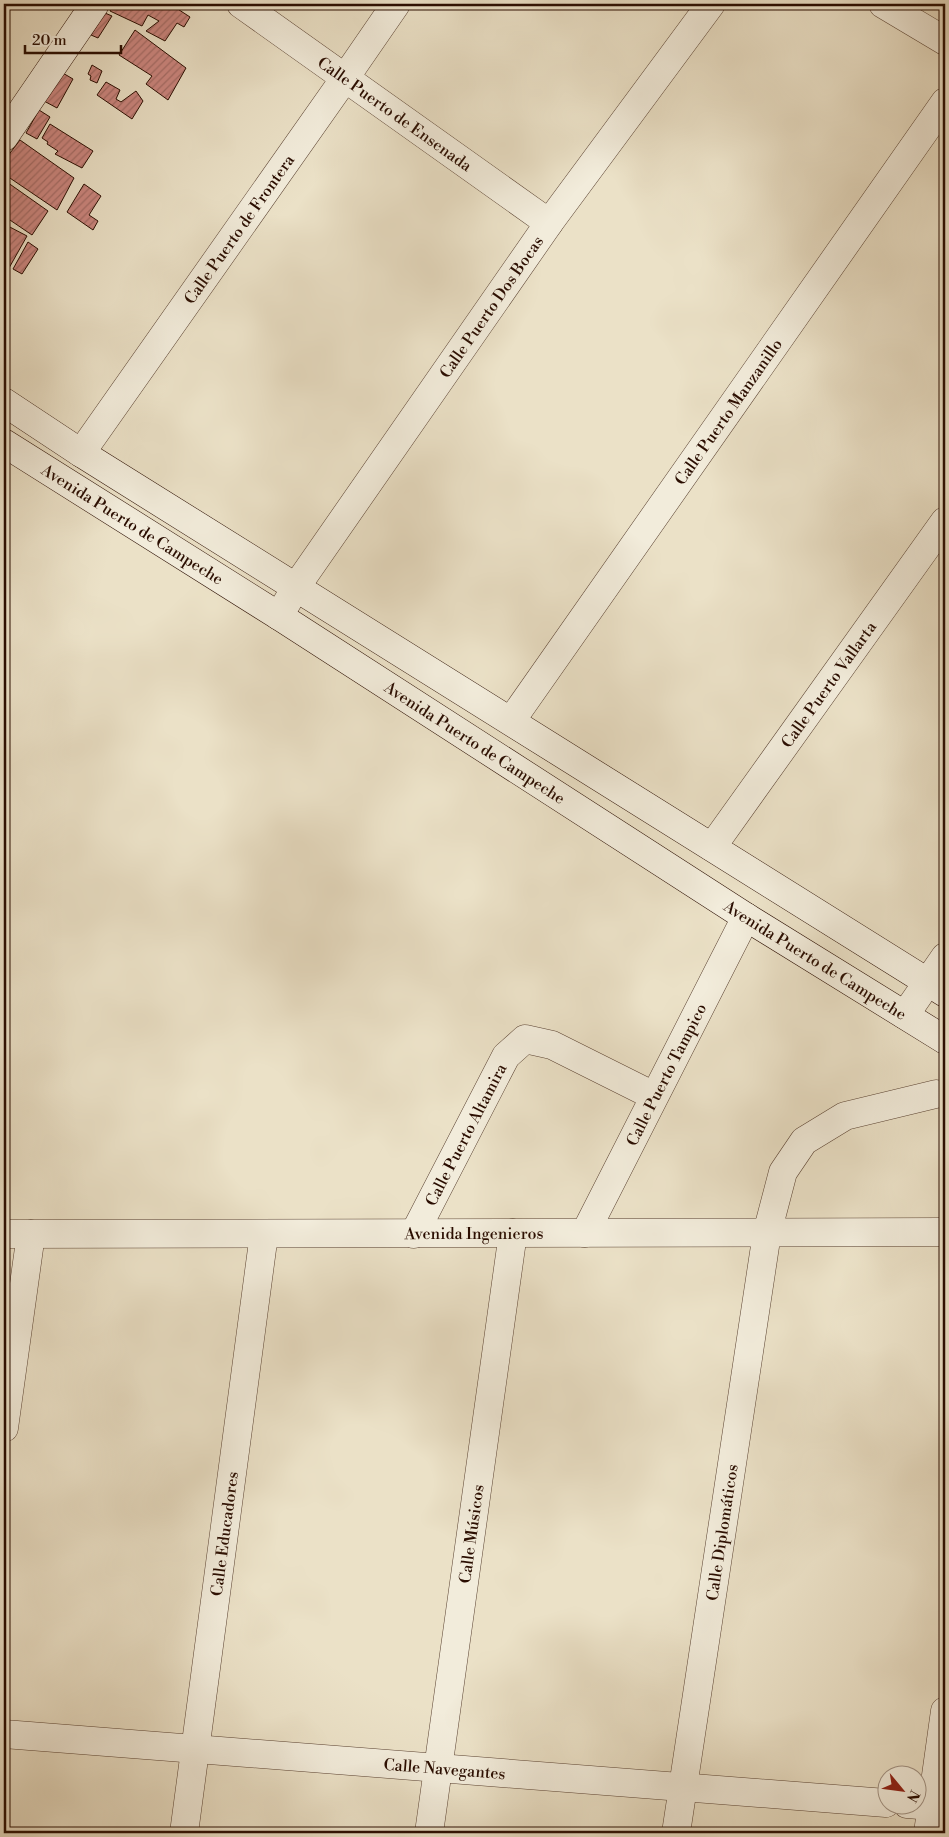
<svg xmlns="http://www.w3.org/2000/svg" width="949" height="1837" font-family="'Libre Bodoni',serif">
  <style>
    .building { fill: url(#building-hatch); stroke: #2a0d01 }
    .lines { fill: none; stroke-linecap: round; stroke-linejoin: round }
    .minor-casing { stroke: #5a4232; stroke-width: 29 }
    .secondary-casing { stroke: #2a0d01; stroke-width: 29 }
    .minor { stroke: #f2ecdb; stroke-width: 28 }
    .secondary { stroke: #f2ecdb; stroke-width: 28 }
    .labels { text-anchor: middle; stroke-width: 5; stroke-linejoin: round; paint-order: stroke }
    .street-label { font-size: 16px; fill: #2a0d01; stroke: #f2ecdb }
  </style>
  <defs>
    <pattern id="building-hatch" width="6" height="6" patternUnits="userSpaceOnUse" patternTransform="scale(1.25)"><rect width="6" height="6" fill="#cb867f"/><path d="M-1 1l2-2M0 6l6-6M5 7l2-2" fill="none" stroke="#a56c66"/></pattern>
  </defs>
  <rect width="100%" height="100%" fill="#ebe1c7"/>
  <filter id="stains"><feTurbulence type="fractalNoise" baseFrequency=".004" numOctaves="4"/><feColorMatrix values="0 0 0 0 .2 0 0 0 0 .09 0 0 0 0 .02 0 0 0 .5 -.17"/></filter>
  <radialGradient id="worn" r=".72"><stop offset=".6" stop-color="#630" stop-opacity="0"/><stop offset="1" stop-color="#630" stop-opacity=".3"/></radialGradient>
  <path class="building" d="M114,4h56l20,13 -6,10 -7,-4 -12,18 -19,-10 13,-10 -11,-6 -6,11 -32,-15z
    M105,13l7,3 -14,22 -7,-3z
    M135,30l51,38 -18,32 -22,-16 6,-8 -33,-21z
    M92,65l10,6 -5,12 -7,-3 1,-4 -3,-2z
    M61,72l12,7 -16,29 -13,-7z
    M106,82l14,8 -4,9 5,3 15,-11 7,10 -11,18 -35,-24z
    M39,110l11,7 -13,22 -11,-6z
    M50,124l43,27 -11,17 -27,-14 3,-3 -11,-7 1,-2 -6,-4z
    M20,140l54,38 -17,32 -53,-36v-13z
    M4,180l44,31 -16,24 -28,-19z
    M84,184l17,12 -12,19 9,6 -5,9 -26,-18z
    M6,225l21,11 -18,32 -5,-3v-36z
    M28,242l10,7 -16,25 -9,-5z"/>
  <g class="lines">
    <defs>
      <g id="minor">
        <path id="s1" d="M241,4l308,219"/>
        <path d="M883,4l62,37"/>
        <path id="s2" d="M81,453l264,-375 51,-74"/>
        <path id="s3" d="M279,616l17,-29 253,-364 162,-219"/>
        <path id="s4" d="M511,721l434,-619"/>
        <path id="s5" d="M712,847l233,-326"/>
        <path d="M905,1015l40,-58"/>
        <path id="s6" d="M585,1233l161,-316"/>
        <path id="s7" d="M4,1234l941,-2"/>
        <path id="s8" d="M414,1234l92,-178 19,-17 27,6 102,51"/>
        <path d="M4,1428l27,-194"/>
        <path id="s9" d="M4,1734l882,69"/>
        <path d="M907,1804l38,3"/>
        <path id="s10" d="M184,1833l80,-599"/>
        <path id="s11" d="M429,1833l84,-600"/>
        <path id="s12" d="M676,1833l91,-600 16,-61 21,-31 41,-25 91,-22"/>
        <path d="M928,1833l17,-122"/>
      </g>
      <g id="secondary">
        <path d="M4,137l91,-133"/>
        <path d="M4,402l77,51 864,540"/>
        <path id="s13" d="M4,443l275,173 467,301 199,123"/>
      </g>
    </defs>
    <use href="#minor" class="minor-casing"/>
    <use href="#secondary" class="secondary-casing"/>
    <use href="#minor" class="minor"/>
    <use href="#secondary" class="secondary"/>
  </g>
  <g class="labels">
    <g class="street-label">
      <text dy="6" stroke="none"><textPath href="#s1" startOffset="189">Calle Puerto de Ensenada</textPath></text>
      <text dy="6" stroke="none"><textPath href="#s2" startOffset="274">Calle Puerto de Frontera</textPath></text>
      <text dy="6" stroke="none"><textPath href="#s3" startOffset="375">Calle Puerto Dos Bocas</textPath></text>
      <text dy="6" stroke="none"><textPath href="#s4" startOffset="378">Calle Puerto Manzanillo</textPath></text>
      <text dy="6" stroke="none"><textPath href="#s13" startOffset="152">Avenida Puerto de Campeche</textPath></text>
      <text dy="6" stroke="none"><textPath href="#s5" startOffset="200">Calle Puerto Vallarta</textPath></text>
      <text dy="6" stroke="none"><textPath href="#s13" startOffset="558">Avenida Puerto de Campeche</textPath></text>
      <text dy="6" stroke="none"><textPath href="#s13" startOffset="962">Avenida Puerto de Campeche</textPath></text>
      <text dy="6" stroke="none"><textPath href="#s6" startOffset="178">Calle Puerto Tampico</textPath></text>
      <text dy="6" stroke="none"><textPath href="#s8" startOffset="112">Calle Puerto Altamira</textPath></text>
      <text dy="6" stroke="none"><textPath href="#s7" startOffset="470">Avenida Ingenieros</textPath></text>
      <text dy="6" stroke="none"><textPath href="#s10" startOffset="302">Calle Educadores</textPath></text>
      <text dy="6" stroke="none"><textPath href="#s11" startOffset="302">Calle Músicos</textPath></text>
      <text dy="6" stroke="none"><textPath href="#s12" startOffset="304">Calle Diplomáticos</textPath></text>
      <text dy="6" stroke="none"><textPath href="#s9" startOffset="442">Calle Navegantes</textPath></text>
    </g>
  </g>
  <rect width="949" height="1837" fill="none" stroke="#ebe1c7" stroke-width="20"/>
  <rect x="5" y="5" width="939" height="1827" fill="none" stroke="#2a0d01" stroke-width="2.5"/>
  <rect x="10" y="10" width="929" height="1817" fill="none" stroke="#2a0d01"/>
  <g transform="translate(902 1790) rotate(119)"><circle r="24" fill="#f2ecdb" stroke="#a29384"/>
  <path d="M0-4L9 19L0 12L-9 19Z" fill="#8f2418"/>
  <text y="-8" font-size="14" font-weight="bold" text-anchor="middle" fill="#2a0d01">N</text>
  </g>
  <path d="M25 45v8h96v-8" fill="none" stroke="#2a0d01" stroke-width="2.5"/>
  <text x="32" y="45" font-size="15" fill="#2a0d01" stroke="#f2ecdb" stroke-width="4" paint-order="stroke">20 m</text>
  <rect width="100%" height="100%" filter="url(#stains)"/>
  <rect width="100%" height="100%" fill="url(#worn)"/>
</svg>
